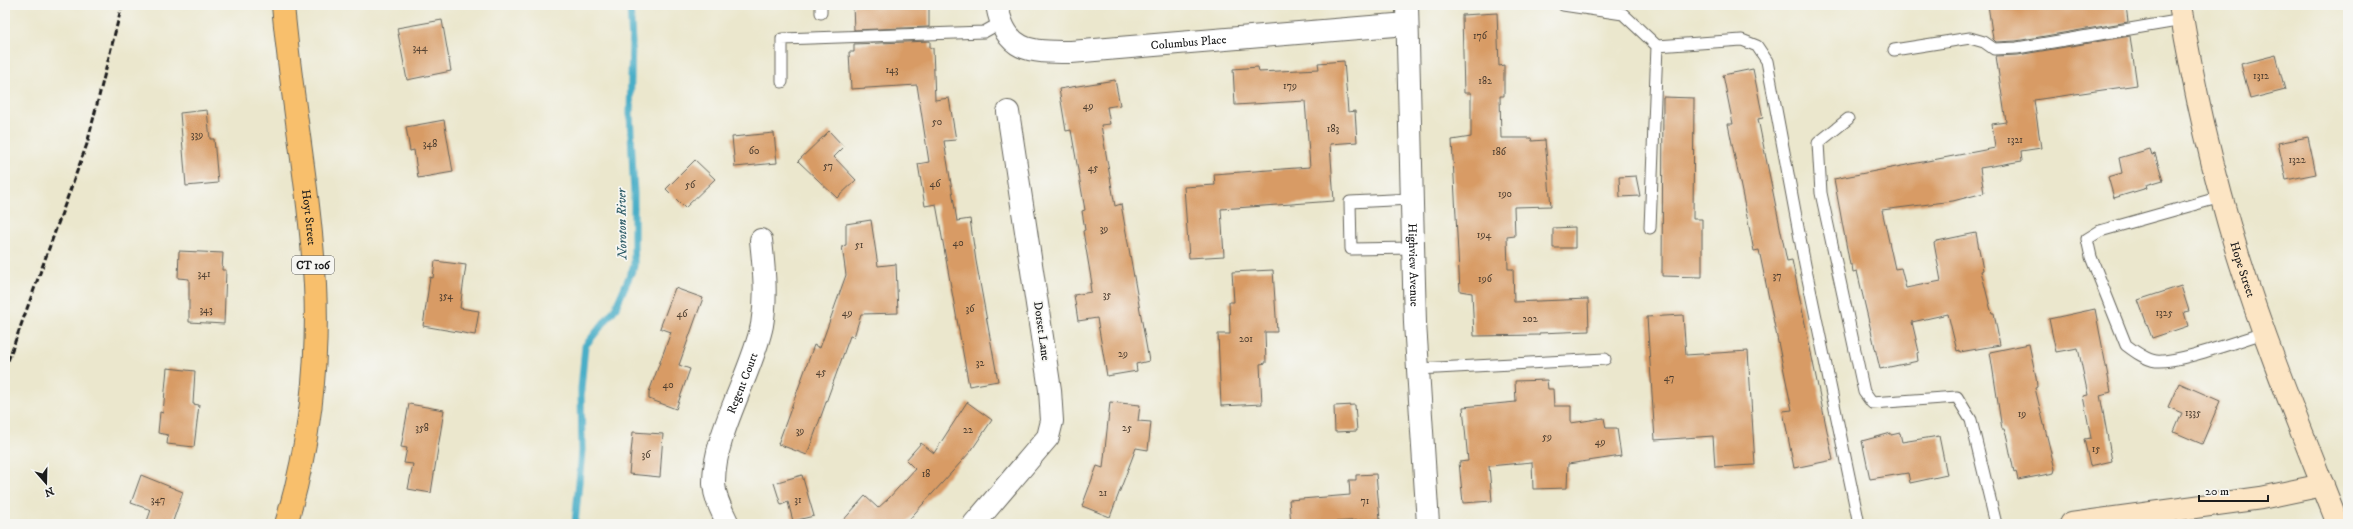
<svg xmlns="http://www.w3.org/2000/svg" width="2353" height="529" font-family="'IM FELL DW Pica',serif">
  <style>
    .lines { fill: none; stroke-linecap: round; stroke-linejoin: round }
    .stream { stroke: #48aec7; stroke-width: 7 }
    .building { fill: #d89b65 }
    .lane-casing { stroke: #64635a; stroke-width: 13 }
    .street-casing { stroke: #64635a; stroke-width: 24 }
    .secondary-casing { stroke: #64635a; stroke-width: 24 }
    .primary-casing { stroke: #64635a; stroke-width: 24 }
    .lane { stroke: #fff; stroke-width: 11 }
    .street { stroke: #fff; stroke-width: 22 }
    .secondary { stroke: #fce5c4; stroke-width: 22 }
    .primary { stroke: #f8bf6c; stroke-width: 22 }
    .rail { stroke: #1c1c1c; stroke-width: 3; stroke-dasharray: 6 3; stroke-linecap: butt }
    .labels { text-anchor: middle; stroke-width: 3.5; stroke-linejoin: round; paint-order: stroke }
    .number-label { font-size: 10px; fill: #4b3c2e }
    .shield { fill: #f6f6f2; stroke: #5d5d5c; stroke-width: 1 }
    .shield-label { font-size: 11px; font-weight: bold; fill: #1c1c1c }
    .street-label { font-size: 12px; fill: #1c1c1c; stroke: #f6f6f2 }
    .water-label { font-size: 13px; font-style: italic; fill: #305e69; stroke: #f6f6f2 }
  </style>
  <rect width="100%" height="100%" fill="#f6f6f2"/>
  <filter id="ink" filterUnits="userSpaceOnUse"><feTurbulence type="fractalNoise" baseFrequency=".025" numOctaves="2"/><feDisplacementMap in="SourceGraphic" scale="8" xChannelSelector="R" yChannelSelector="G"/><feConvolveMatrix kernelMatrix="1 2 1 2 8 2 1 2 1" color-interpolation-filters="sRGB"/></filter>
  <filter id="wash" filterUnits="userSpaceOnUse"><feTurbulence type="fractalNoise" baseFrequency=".012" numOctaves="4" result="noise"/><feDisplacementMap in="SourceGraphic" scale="16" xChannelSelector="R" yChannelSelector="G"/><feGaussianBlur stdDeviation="0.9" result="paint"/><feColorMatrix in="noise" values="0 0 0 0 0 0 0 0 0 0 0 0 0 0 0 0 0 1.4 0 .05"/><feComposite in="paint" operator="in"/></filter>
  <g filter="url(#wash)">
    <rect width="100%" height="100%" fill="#ebe7cd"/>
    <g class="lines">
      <path class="stream" d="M575,524l7,-73 -1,-62 4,-43 30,-37 19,-43v-72l-4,-81 2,-70 -2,-38"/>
    </g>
    <g id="blocks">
      <path class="building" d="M853,5h76v22l-75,3z
        M1988,5h138l2,17 -112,19 -20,1 -3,-3z
        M1497,13l2,53 5,-1v31h-4l1,42h30l1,3 13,-1 6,66 -37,1 1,29 -8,1 1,32h5l1,33 74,-3 1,32 -50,2v2l-65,1 -2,-43 -12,-2 -8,-151 19,-3v-44h-7l-2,-78z
        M442,20l9,51 -44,9 -10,-52z
        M2130,36l7,49 -103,15 7,48 -20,3 1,10 -42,7 4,25 -31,8 -71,9 13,59 6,-1 5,20 35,-7 -7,-38 3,-2 39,-8 7,37 -2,1 9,36 2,6h2l6,32 -40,7v-2l-3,1 -9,-37 -36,8 7,30 -2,1 1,8 -38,8 -23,-98 -4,1 -1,-7h-2l-16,-86 161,-31 -3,-24 14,-2 -10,-66 22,-1z
        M930,41v7h3l2,52 14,-2 7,42 -12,1 13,80 13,-2 6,42 22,120 -29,5 -33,-182 -11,2 -7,-42 11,-2 -12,-77 -66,4 -2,-37h5v-8z
        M2276,55l9,35 -35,9 -9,-35z
        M1344,61l4,51 7,-1 2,31 -27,2 4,57 -113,8 3,47 -35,2 -5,-71 31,-2 -1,-11 96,-7 -5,-66 -70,4 -2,-36 25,-2 1,5 60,-3 -1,-6z
        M1753,69l10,49 -5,1 29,142 5,-1 41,200 -39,8 -11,-57 9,-1 -33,-160 -5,1 -26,-127h5l-10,-49z
        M1115,80l5,25 -13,2 3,17 -9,1 14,81 6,-2 28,157 -13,3 1,7 -30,5 -10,-58 -19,3 -4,-26 17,-3 -1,-8h2l-9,-53 2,-1 -3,-19 3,-1 -14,-80 -5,1 -7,-42z
        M1663,97l31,1 -1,121h9v58l-40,-1z
        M207,110l3,29h4l4,44 -32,3 -6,-73z
        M444,120l9,52 -35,6 -4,-28 -4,1 -4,-24z
        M829,131l15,16 -10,10 22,23 -19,18 -39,-37z
        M774,133l3,30 -42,4 -3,-30z
        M2308,137l8,37 -30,6 -8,-37z
        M2150,149l2,6 3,-1 8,26 -17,5 1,3 -33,10 -6,-21 14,-4 -3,-15z
        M695,160l20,19 -30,29 -19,-19z
        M1636,176l4,20 -20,1 -1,-20z
        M871,220l7,46 18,-2 2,49 -37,1 -7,23 -4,-1 -43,119 -29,-11 36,-99 6,3 26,-73 -4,-29 4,-1v-21z
        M1575,227v21h-22v-20z
        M179,251l44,2 -1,17h4l-2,54 -35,-2v-43l-11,-1z
        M435,261l31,4 -6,43 19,3 -4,24 -52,-9 7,-49 3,1z
        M1273,270l4,62h-12l1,31 -6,1 2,40 -41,2 -3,-72h12l-1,-32h5l-2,-30z
        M2181,286l8,25 -5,1 4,14 -36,12 -14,-38z
        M675,288l28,10 -24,67 11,4 -14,40 -27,-10v-7l22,-60 -11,-4z
        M2095,309l16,83 -11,3 12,66 -22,5 -6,-27 7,-1 -8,-42 5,-1 -10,-47 -22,4 -7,-33z
        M1683,315l3,40 62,-4 7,114 -40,2 -2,-31 -58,4 -8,-123z
        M2029,344l7,33 1,10 -2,1 20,81 -1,4 -36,7 -2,-9 -2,1 -7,-34 -3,-9h-2l-12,-77z
        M167,368l28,3 -2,33 6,1 -5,42 -27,-3 1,-9 -10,-2 2,-21 3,1z
        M1547,380l1,9h5l1,17h17v17l33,-5 2,10h11l4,28 -53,8 -1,24 -34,1 -1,-27 -43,4 3,35 -29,2 -4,-41 9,-1 -5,-54 53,-5 -1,-21z
        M2179,383l41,18 -18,43 -28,-12 8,-19 -14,-6z
        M967,402l25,18 -21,31 -66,73h-65l25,-28 13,12 11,-10 26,-29 -9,-9 15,-17 13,10z
        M1110,402l30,3 -2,16 13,1 -3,28 -12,-2 -26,69 -28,-11 15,-40 6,2z
        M409,404l35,6 -13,83 -23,-4 5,-25 -9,-1 3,-15 -6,-1z
        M1355,405l2,26 -22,1 -1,-26z
        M633,432l30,2 -3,43 -31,-3z
        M1891,433v2l9,-2 2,9 37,-6 8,39 -37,8 -2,-10 -38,6 -8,-38z
        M1376,474l4,45 -47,3v2h-42l-2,-24 61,-5 -1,-15h7v-5z
        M141,475l42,17 -11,32h-26l5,-14 -20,-7z
        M802,475l12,41 -21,5 -5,-19 -7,3 -7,-22z"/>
    </g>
  </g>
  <g filter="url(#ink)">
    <use href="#blocks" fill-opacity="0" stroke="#64635a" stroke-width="1"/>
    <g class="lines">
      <defs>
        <path id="lane" d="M821,5v8
          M1563,5l60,9 34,32 85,-6 15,6 10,15 38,204 54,259
          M1894,50l76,-12 14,4 10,7 23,-1 166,-28
          M782,82v-43l202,-7 16,-9
          M1848,119l-30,24 3,50 43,199 8,11 85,-6 14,23 25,104
          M2221,197l-121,34 -13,8 4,18 35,88c8,6 20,15 30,16 23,2 84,-21 108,-28
          M1412,199l-62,3 1,47 63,-1
          M1650,228l7,-182
          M1418,369l187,-10"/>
        <g id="street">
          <path id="s1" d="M997,5c8,47 32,47 74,47l336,-28"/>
          <path id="s2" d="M1407,5l8,318 13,201"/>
          <path id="s3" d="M728,524c-6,-13 -13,-25 -14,-40 -1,-50 38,-110 48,-159 5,-29 2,-56 -1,-85"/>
          <path d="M974,524l74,-87 4,-16 -2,-31 -42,-278"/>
        </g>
        <g id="secondary">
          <path id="s4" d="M2180,5c14,85 33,168 58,250 28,91 65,180 100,269"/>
          <path d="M2071,524l190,-26 62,-13"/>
        </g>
        <g id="primary">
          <path id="s5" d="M283,5c8,93 27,186 32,280 4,79 -6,163 -29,239"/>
        </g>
      </defs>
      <use href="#lane" class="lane-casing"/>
      <use href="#street" class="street-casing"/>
      <use href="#secondary" class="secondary-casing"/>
      <use href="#primary" class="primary-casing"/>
      <use href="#lane" class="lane"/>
      <use href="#street" class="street"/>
      <use href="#secondary" class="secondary"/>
      <use href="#primary" class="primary"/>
      <path class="rail" d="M5,369l82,-225 35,-139"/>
    </g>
  </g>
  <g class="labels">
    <g class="number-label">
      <text x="1480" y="39">176</text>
      <text x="420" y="51">344</text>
      <text x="892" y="73">143</text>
      <text x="2261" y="79">1312</text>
      <text x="1485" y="84">182</text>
      <text x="1290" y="89">179</text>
      <text x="1088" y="109">49</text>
      <text x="937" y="125">50</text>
      <text x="1333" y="132">183</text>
      <text x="197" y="138">339</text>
      <text x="2015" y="143">1321</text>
      <text x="430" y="147">348</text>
      <text x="754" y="154">60</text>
      <text x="1499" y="155">186</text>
      <text x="2297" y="163">1322</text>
      <text x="828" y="169">57</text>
      <text x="1093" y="171">45</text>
      <text x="935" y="187">46</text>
      <text x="690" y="188">56</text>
      <text x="1505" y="197">190</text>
      <text x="1104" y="232">39</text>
      <text x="1484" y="238">194</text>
      <text x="958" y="246">40</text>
      <text x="859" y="248">51</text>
      <text x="204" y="277">341</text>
      <text x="1777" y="279">37</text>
      <text x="1485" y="282">196</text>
      <text x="1107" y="298">35</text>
      <text x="446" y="299">354</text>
      <text x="970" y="312">36</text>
      <text x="206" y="313">343</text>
      <text x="847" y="316">49</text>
      <text x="2164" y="316">1325</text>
      <text x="682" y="317">46</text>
      <text x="1530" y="322">202</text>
      <text x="1246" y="342">201</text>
      <text x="1123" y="357">29</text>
      <text x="980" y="366">32</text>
      <text x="821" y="375">45</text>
      <text x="1669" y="381">47</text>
      <text x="668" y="388">40</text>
      <text x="2193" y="416">1335</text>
      <text x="2022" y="417">19</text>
      <text x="422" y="431">358</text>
      <text x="1127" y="431">25</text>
      <text x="968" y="433">22</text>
      <text x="800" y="434">39</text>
      <text x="1547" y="440">59</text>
      <text x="1600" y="445">49</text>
      <text x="2096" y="452">15</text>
      <text x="646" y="458">36</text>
      <text x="926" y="477">18</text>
      <text x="1103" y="496">21</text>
      <text x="158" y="503">347</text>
      <text x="798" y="503">31</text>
      <text x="1365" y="504">71</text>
    </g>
    <rect class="shield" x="292" y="256" width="42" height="18" rx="3"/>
    <g class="shield-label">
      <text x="313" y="269">CT 106</text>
    </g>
    <g class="street-label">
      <text dy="4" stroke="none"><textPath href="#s1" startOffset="218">Columbus Place</textPath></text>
      <text dy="4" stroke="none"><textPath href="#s5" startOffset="214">Hoyt Street</textPath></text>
      <text dy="4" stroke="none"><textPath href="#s2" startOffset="260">Highview Avenue</textPath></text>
      <text dy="4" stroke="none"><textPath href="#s4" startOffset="272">Hope Street</textPath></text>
      <text transform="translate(1042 331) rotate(82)" y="4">Dorset Lane</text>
      <text dy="4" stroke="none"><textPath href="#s3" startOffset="148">Regent Court</textPath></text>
    </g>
    <g class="water-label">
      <text transform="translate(621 224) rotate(-91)" y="5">Noroton River</text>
    </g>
  </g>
  <rect width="2353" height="529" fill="none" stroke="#f6f6f2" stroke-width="20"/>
  <g transform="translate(46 483) rotate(160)" stroke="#f6f6f2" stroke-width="3" paint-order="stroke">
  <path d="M0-3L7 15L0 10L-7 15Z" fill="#1c1c1c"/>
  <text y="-6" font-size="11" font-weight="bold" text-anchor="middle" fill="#1c1c1c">N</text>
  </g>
  <path d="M2199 495v6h69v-6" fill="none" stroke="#1c1c1c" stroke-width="2"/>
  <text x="2205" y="495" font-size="12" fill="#1c1c1c" stroke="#f6f6f2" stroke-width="3" paint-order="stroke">20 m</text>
</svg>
